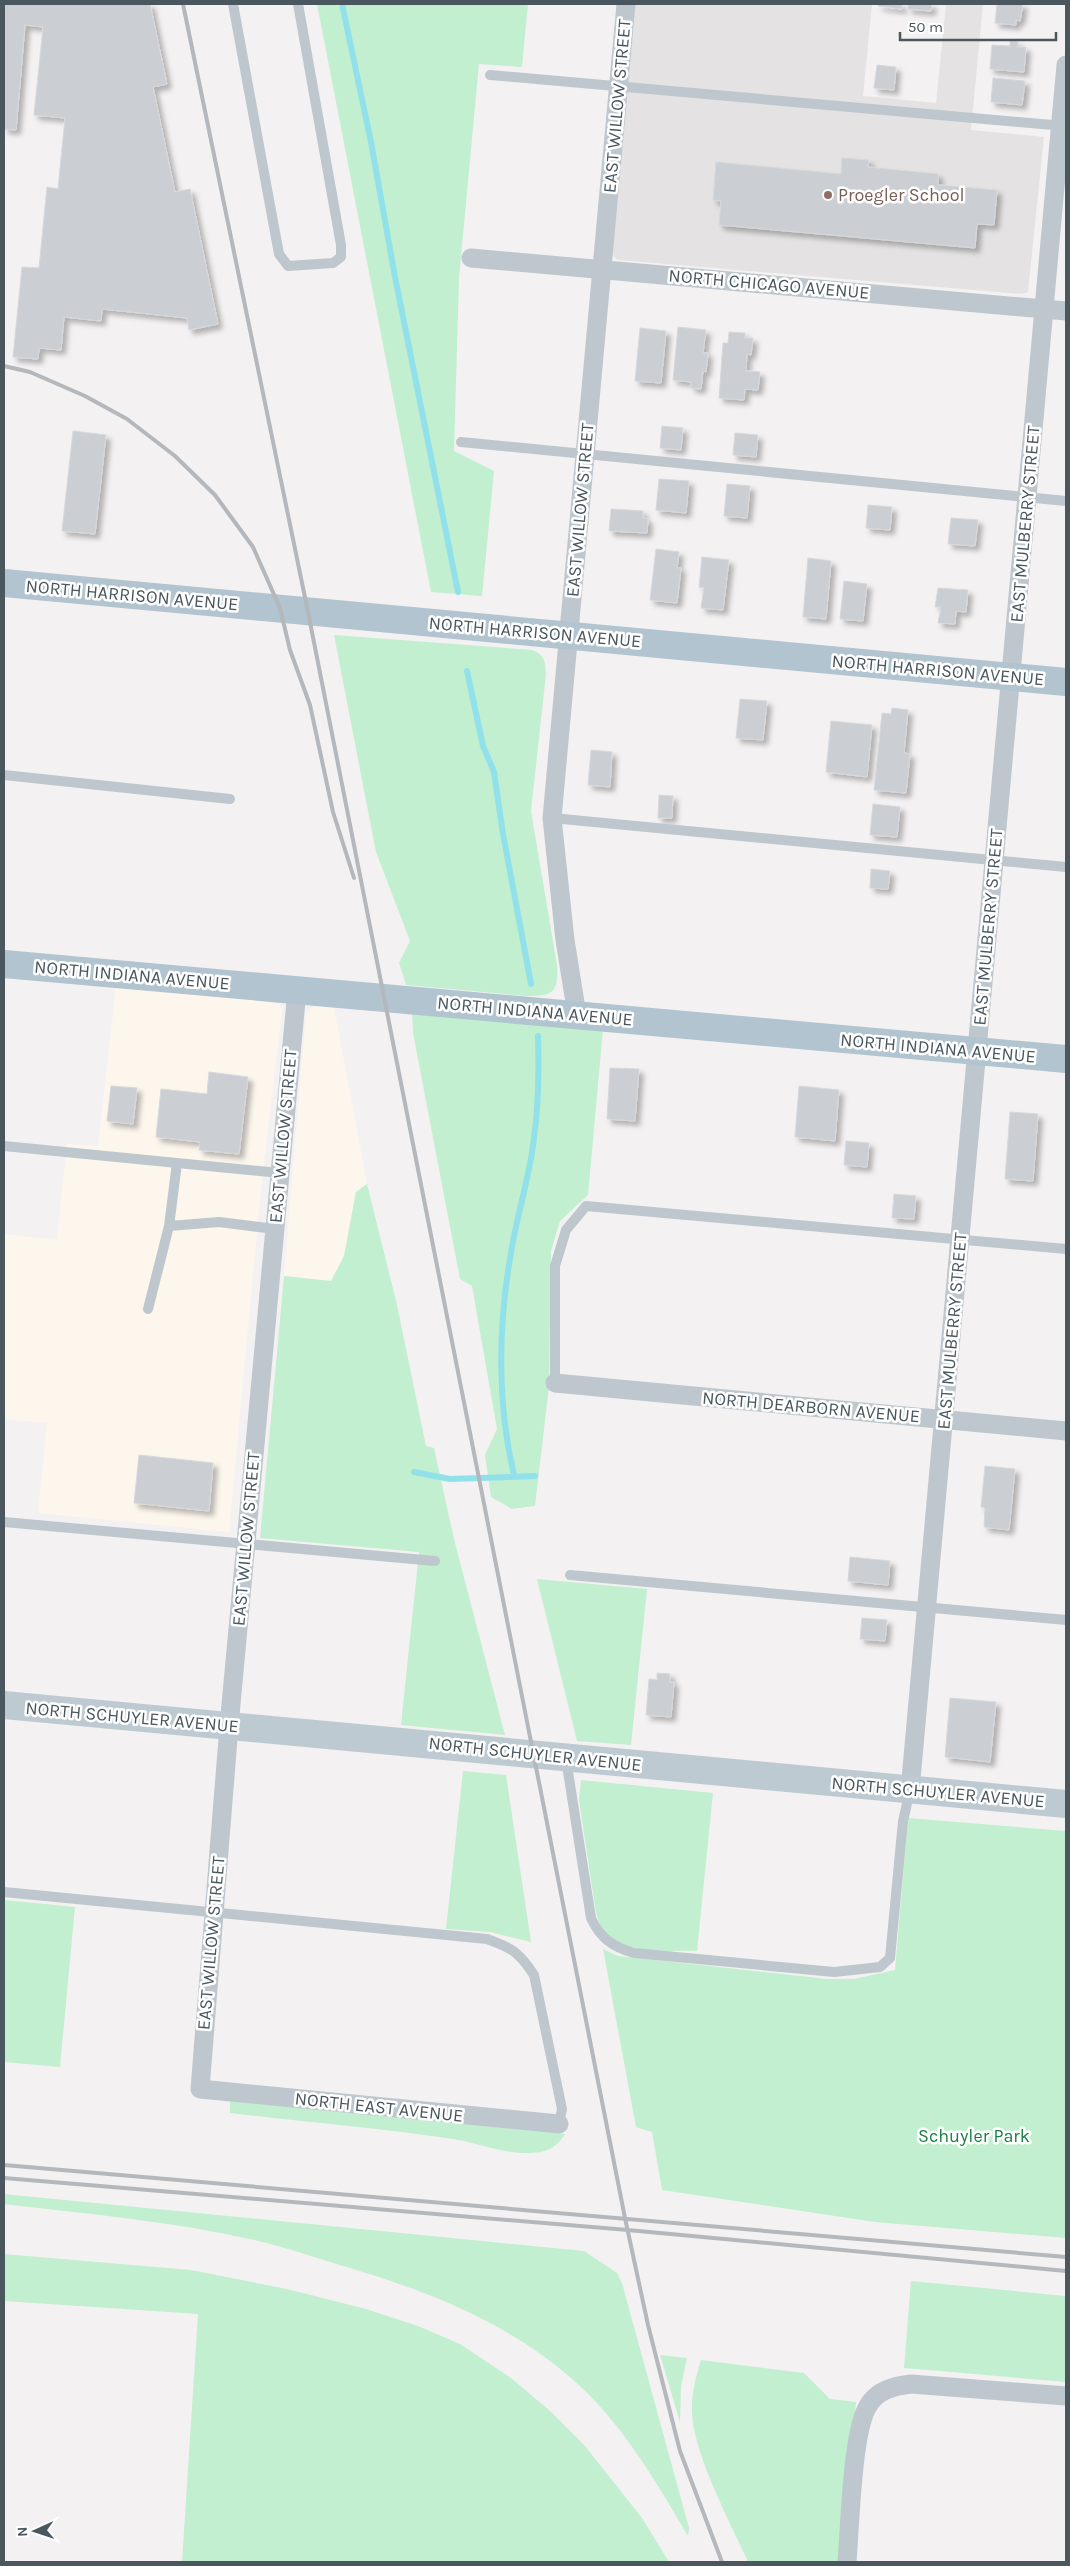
<svg xmlns="http://www.w3.org/2000/svg" width="1070" height="2566" font-family="Karla,sans-serif">
  <style>
    .commercial { fill: #fcf6ed }
    .education { fill: #e4e2e3 }
    .green { fill: #c2efcf }
    .lines { fill: none; stroke-linecap: round; stroke-linejoin: round }
    .stream { stroke: #91e1ea; stroke-width: 6 }
    .building { fill: #cbcfd3; stroke: #d6d8dc; filter: url(#shadow) }
    .lane { stroke: #bec7cd; stroke-width: 10 }
    .street { stroke: #bec7cd; stroke-width: 19 }
    .secondary { stroke: #becad2; stroke-width: 28 }
    .primary { stroke: #b2c4cf; stroke-width: 28 }
    .rail { stroke: #b4b7bb; stroke-width: 4 }
    .education-dot { fill: #8d6e63; stroke: #fff; stroke-width: 2 }
    .labels { text-anchor: middle; stroke-width: 5; stroke-linejoin: round; paint-order: stroke }
    .street-label { font-size: 18px; fill: #4a575e; stroke: #fff }
    .education-label { font-size: 18px; fill: #785e54; stroke: #fff; text-anchor: start }
    .park-label { font-size: 18px; fill: #1b7f42; stroke: #fff }
  </style>
  <defs>
    <filter id="shadow"><feDropShadow dx="4.5" dy="4.5" stdDeviation="2.5" flood-color="#0004"/></filter>
  </defs>
  <rect width="100%" height="100%" fill="#f4f1f2"/>
  <path class="commercial" d="M116,987l154,15 9,2 3,6 -21,179 -32,343 -191,-19 9,-90 -43,-4v-185l53,6 10,-96 31,2z
    M318,1006l16,2 33,176 -11,8 -12,64 -13,25 -47,-5 22,-263 5,-5z"/>
  <path class="education" d="M635,4h237l-9,92 73,7 10,-99h37l-12,126 73,7 -16,155 -6,2 -404,-34 -3,-2 -3,-5z"/>
  <path class="green" d="M317,4h211l-6,63 -43,-3 -20,214 -5,173 40,20 -12,125 -51,-4z
    M334,635l198,15c13,5 13,11 14,24l-15,137 26,154c2,29 -5,31 -32,31l-119,-11 -7,-22 11,-22 -34,-89z
    M412,1013l191,16 -15,166 -28,26 -9,30 -2,135 -14,120 -23,3 -21,-12 -6,-42 12,-26 -25,-143 -12,-7 -47,-246z
    M367,1184l30,121 29,141 8,2 20,91 51,196 -104,-10 18,-173 -159,-14 24,-262 47,5 13,-25 12,-64z
    M537,1579l110,10 -16,156 -54,-4z
    M463,1771l43,4 25,167 -41,-10 -44,-3z
    M581,1780l132,13 -16,158c-29,-1 -72,5 -93,-20 -4,-5 -6,-13 -8,-18l-17,-113z
    M908,1818l158,13v407l-191,-16 -213,-32 -10,-58 -16,-5 -33,-178 15,7 209,23h27l41,-9z
    M4,1900l71,7 -15,160 -56,-5z
    M230,2101l335,33c-9,15 -20,19 -38,19 -26,0 -49,-10 -74,-14 -74,-11 -149,-17 -223,-26z
    M4,2194l580,57 33,22 5,10 67,245 -1,8c-33,-56 -67,-115 -117,-158 -63,-55 -141,-86 -221,-110 -32,-9 -64,-21 -96,-28 -82,-19 -167,-26 -250,-36z
    M4,2254l187,16 96,19 79,20 52,17 42,18 51,34 39,33 35,35 57,72 27,44h-487l16,-248 -194,-13z
    M911,2281l155,15v86l-162,-14z
    M660,2355l27,3 -6,28 -1,36z
    M701,2360l103,13 26,26 26,3 -16,160h-92c-17,-38 -55,-109 -56,-150 -1,-18 4,-35 9,-52z"/>
  <g class="lines">
    <path class="stream" d="M342,4l29,138 24,135 63,315
      M467,671l16,75 11,26 9,62 28,150
      M414,1472l36,7 85,-3
      M514,1475c-17,-71 -16,-150 -3,-222 6,-39 19,-77 23,-115 5,-35 5,-68 4,-102"/>
  </g>
  <path class="building" d="M4,4h146l17,80 -14,3 22,105 15,-3 28,135 -29,6 -2,-12 -85,-9 -1,12 -37,-4 -3,33 -22,-2 -1,11 -25,-2 9,-90 17,1 8,-81 11,2 7,-71 -31,-3 9,-88 -18,-2 -9,105 -12,-1z
    M878,4h24v5l-24,-3z
    M908,4h24l-1,7 -23,-2z
    M997,4h26l-3,17 -4,-1v5l-21,-2z
    M1010,41l8,1v5h8l-2,25 -34,-3 2,-24 18,1z
    M877,65l19,2 -2,23 -20,-2z
    M993,78l32,3 -3,24 -31,-3z
    M842,158l27,2 -1,7 70,7v11l59,5 -3,35 -17,-1 -2,24 -256,-23 2,-24 -8,-1 3,-38 125,12z
    M678,327l28,3 -3,23h5l-2,19 -3,-1 -2,18 -10,-1v-6l-18,-2z
    M640,328l26,3 -5,52 -26,-2z
    M729,332l16,1v5h8l-2,17 -4,-1 -1,17 14,1 -2,18 -13,-1 -1,11 -25,-2 4,-55h5z
    M662,426l21,2 -2,22 -21,-2z
    M73,431l33,4 -11,99 -33,-3z
    M735,433l23,2 -2,22 -23,-2z
    M659,479l30,2 -3,32 -30,-3z
    M727,484l23,2 -3,32 -23,-2z
    M868,505l24,2 -2,23 -24,-2z
    M611,509l32,2v7l5,1 -1,14 -38,-2z
    M951,518l27,2 -3,26 -27,-2z
    M656,549l23,3 -2,16h4l-4,35 -27,-3z
    M702,557l27,3 -6,50 -22,-2 3,-20 -5,-1z
    M808,558l23,3 -5,58 -23,-2z
    M844,581l23,3 -4,37 -23,-2z
    M938,588l30,2 -2,22 -10,-1 -1,13 -17,-1 3,-16h-6z
    M740,699l27,2 -4,39 -27,-2z
    M892,708l16,2 -4,43 6,1 -4,39 -32,-3 8,-77 9,1z
    M831,721l41,4 -5,52 -41,-5z
    M591,750l21,2 -2,35 -22,-2z
    M659,795l14,1 -1,22h-14z
    M873,804l27,3 -3,30 -27,-2z
    M871,869l19,2 -2,18 -18,-1z
    M610,1068l29,1 -4,52 -28,-2z
    M209,1072l39,5 -9,77 -40,-4 1,-8 -44,-5 5,-48 46,5z
    M111,1086l26,2 -4,36 -26,-3z
    M799,1086l40,4 -4,51 -40,-4z
    M1010,1112l28,2 -5,67 -28,-2z
    M846,1141l23,2 -2,24 -23,-2z
    M894,1194l22,2 -2,23 -22,-1z
    M139,1455l74,8 -4,48 -75,-8z
    M985,1466l30,3 -6,61 -25,-3 1,-19 -4,-1z
    M850,1557l40,4 -2,24 -40,-4z
    M862,1618l25,2 -2,21 -25,-2z
    M657,1673l13,1v8h4l-3,35 -25,-2 3,-36 8,1z
    M950,1698l46,4 -6,60 -45,-5z"/>
  <g class="lines">
    <path class="lane" d="M233,4l46,250 9,12 45,-3 8,-6v-12l-43,-241
      M490,75l574,51
      M461,442l605,59
      M4,775l226,24
      M552,818l514,49
      M4,1146l276,27
      M169,1226l8,-63
      M148,1309l21,-83 50,-4 56,7
      M555,1383v-117l11,-36 20,-24 480,43
      M4,1522l431,39
      M570,1575l496,45
      M566,1759l25,159c9,20 22,29 43,35l200,19 46,-5 10,-9 13,-137 7,-31
      M4,1892l483,47c25,9 32,13 47,36l28,134 -3,15"/>
    <path class="street" d="M471,258l595,53
      M297,990l-68,736 -29,363 359,35
      M577,1015l-12,-75 -13,-122 74,-814
      M555,1383l511,48
      M910,1790l156,-1725
      M847,2562c3,-34 5,-131 21,-156 9,-16 26,-20 43,-22l155,12"/>
    <path class="secondary" d="M4,1705l1062,99"/>
    <path class="primary" d="M4,583l1062,99
      M4,964l1062,95"/>
    <path class="rail" d="M183,4l125,608 317,1606 23,107 32,126 42,111
      M4,366l26,6 55,24 42,23 48,37 40,39 38,52 27,61 10,42 20,55 23,107 21,66
      M4,2165l1062,92
      M4,2178l624,52 438,41"/>
  </g>
  <circle class="education-dot" cx="828" cy="195" r="5"/>
  <g class="labels">
    <g class="street-label">
      <text transform="translate(617 106) rotate(-85)" y="6">EAST WILLOW STREET</text>
      <text transform="translate(769 284) rotate(5)" y="6">NORTH CHICAGO AVENUE</text>
      <text transform="translate(580 510) rotate(-85)" y="6">EAST WILLOW STREET</text>
      <text transform="translate(1025 524) rotate(-85)" y="6">EAST MULBERRY STREET</text>
      <text transform="translate(132 595) rotate(5)" y="6">NORTH HARRISON AVENUE</text>
      <text transform="translate(535 632) rotate(5)" y="6">NORTH HARRISON AVENUE</text>
      <text transform="translate(938 670) rotate(5)" y="6">NORTH HARRISON AVENUE</text>
      <text transform="translate(988 927) rotate(-85)" y="6">EAST MULBERRY STREET</text>
      <text transform="translate(132 975) rotate(5)" y="6">NORTH INDIANA AVENUE</text>
      <text transform="translate(535 1011) rotate(5)" y="6">NORTH INDIANA AVENUE</text>
      <text transform="translate(938 1048) rotate(5)" y="6">NORTH INDIANA AVENUE</text>
      <text transform="translate(283 1136) rotate(-85)" y="6">EAST WILLOW STREET</text>
      <text transform="translate(952 1331) rotate(-85)" y="6">EAST MULBERRY STREET</text>
      <text transform="translate(811 1407) rotate(5)" y="6">NORTH DEARBORN AVENUE</text>
      <text transform="translate(246 1539) rotate(-85)" y="6">EAST WILLOW STREET</text>
      <text transform="translate(132 1717) rotate(5)" y="6">NORTH SCHUYLER AVENUE</text>
      <text transform="translate(535 1754) rotate(6)" y="6">NORTH SCHUYLER AVENUE</text>
      <text transform="translate(938 1792) rotate(5)" y="6">NORTH SCHUYLER AVENUE</text>
      <text transform="translate(211 1943) rotate(-85)" y="6">EAST WILLOW STREET</text>
      <text transform="translate(379 2107) rotate(6)" y="6">NORTH EAST AVENUE</text>
    </g>
    <g class="education-label">
      <text x="838" y="201">Proegler School</text>
    </g>
    <g class="park-label">
      <text x="974" y="2142">Schuyler Park</text>
    </g>
  </g>
  <rect width="1070" height="2566" fill="none" stroke="#4a575e" stroke-width="10"/>
  <g transform="translate(35 2531) rotate(267)" stroke="#ffffff" stroke-width="4" paint-order="stroke">
  <path d="M0-4L9 19L0 12L-9 19Z" fill="#4a575e"/>
  <text y="-8" font-size="14" font-weight="bold" text-anchor="middle" fill="#4a575e">N</text>
  </g>
  <path d="M900 32v8h156v-8" fill="none" stroke="#4a575e" stroke-width="2.5"/>
  <text x="908" y="32" font-size="15" fill="#4a575e" stroke="#ffffff" stroke-width="4" paint-order="stroke">50 m</text>
</svg>
